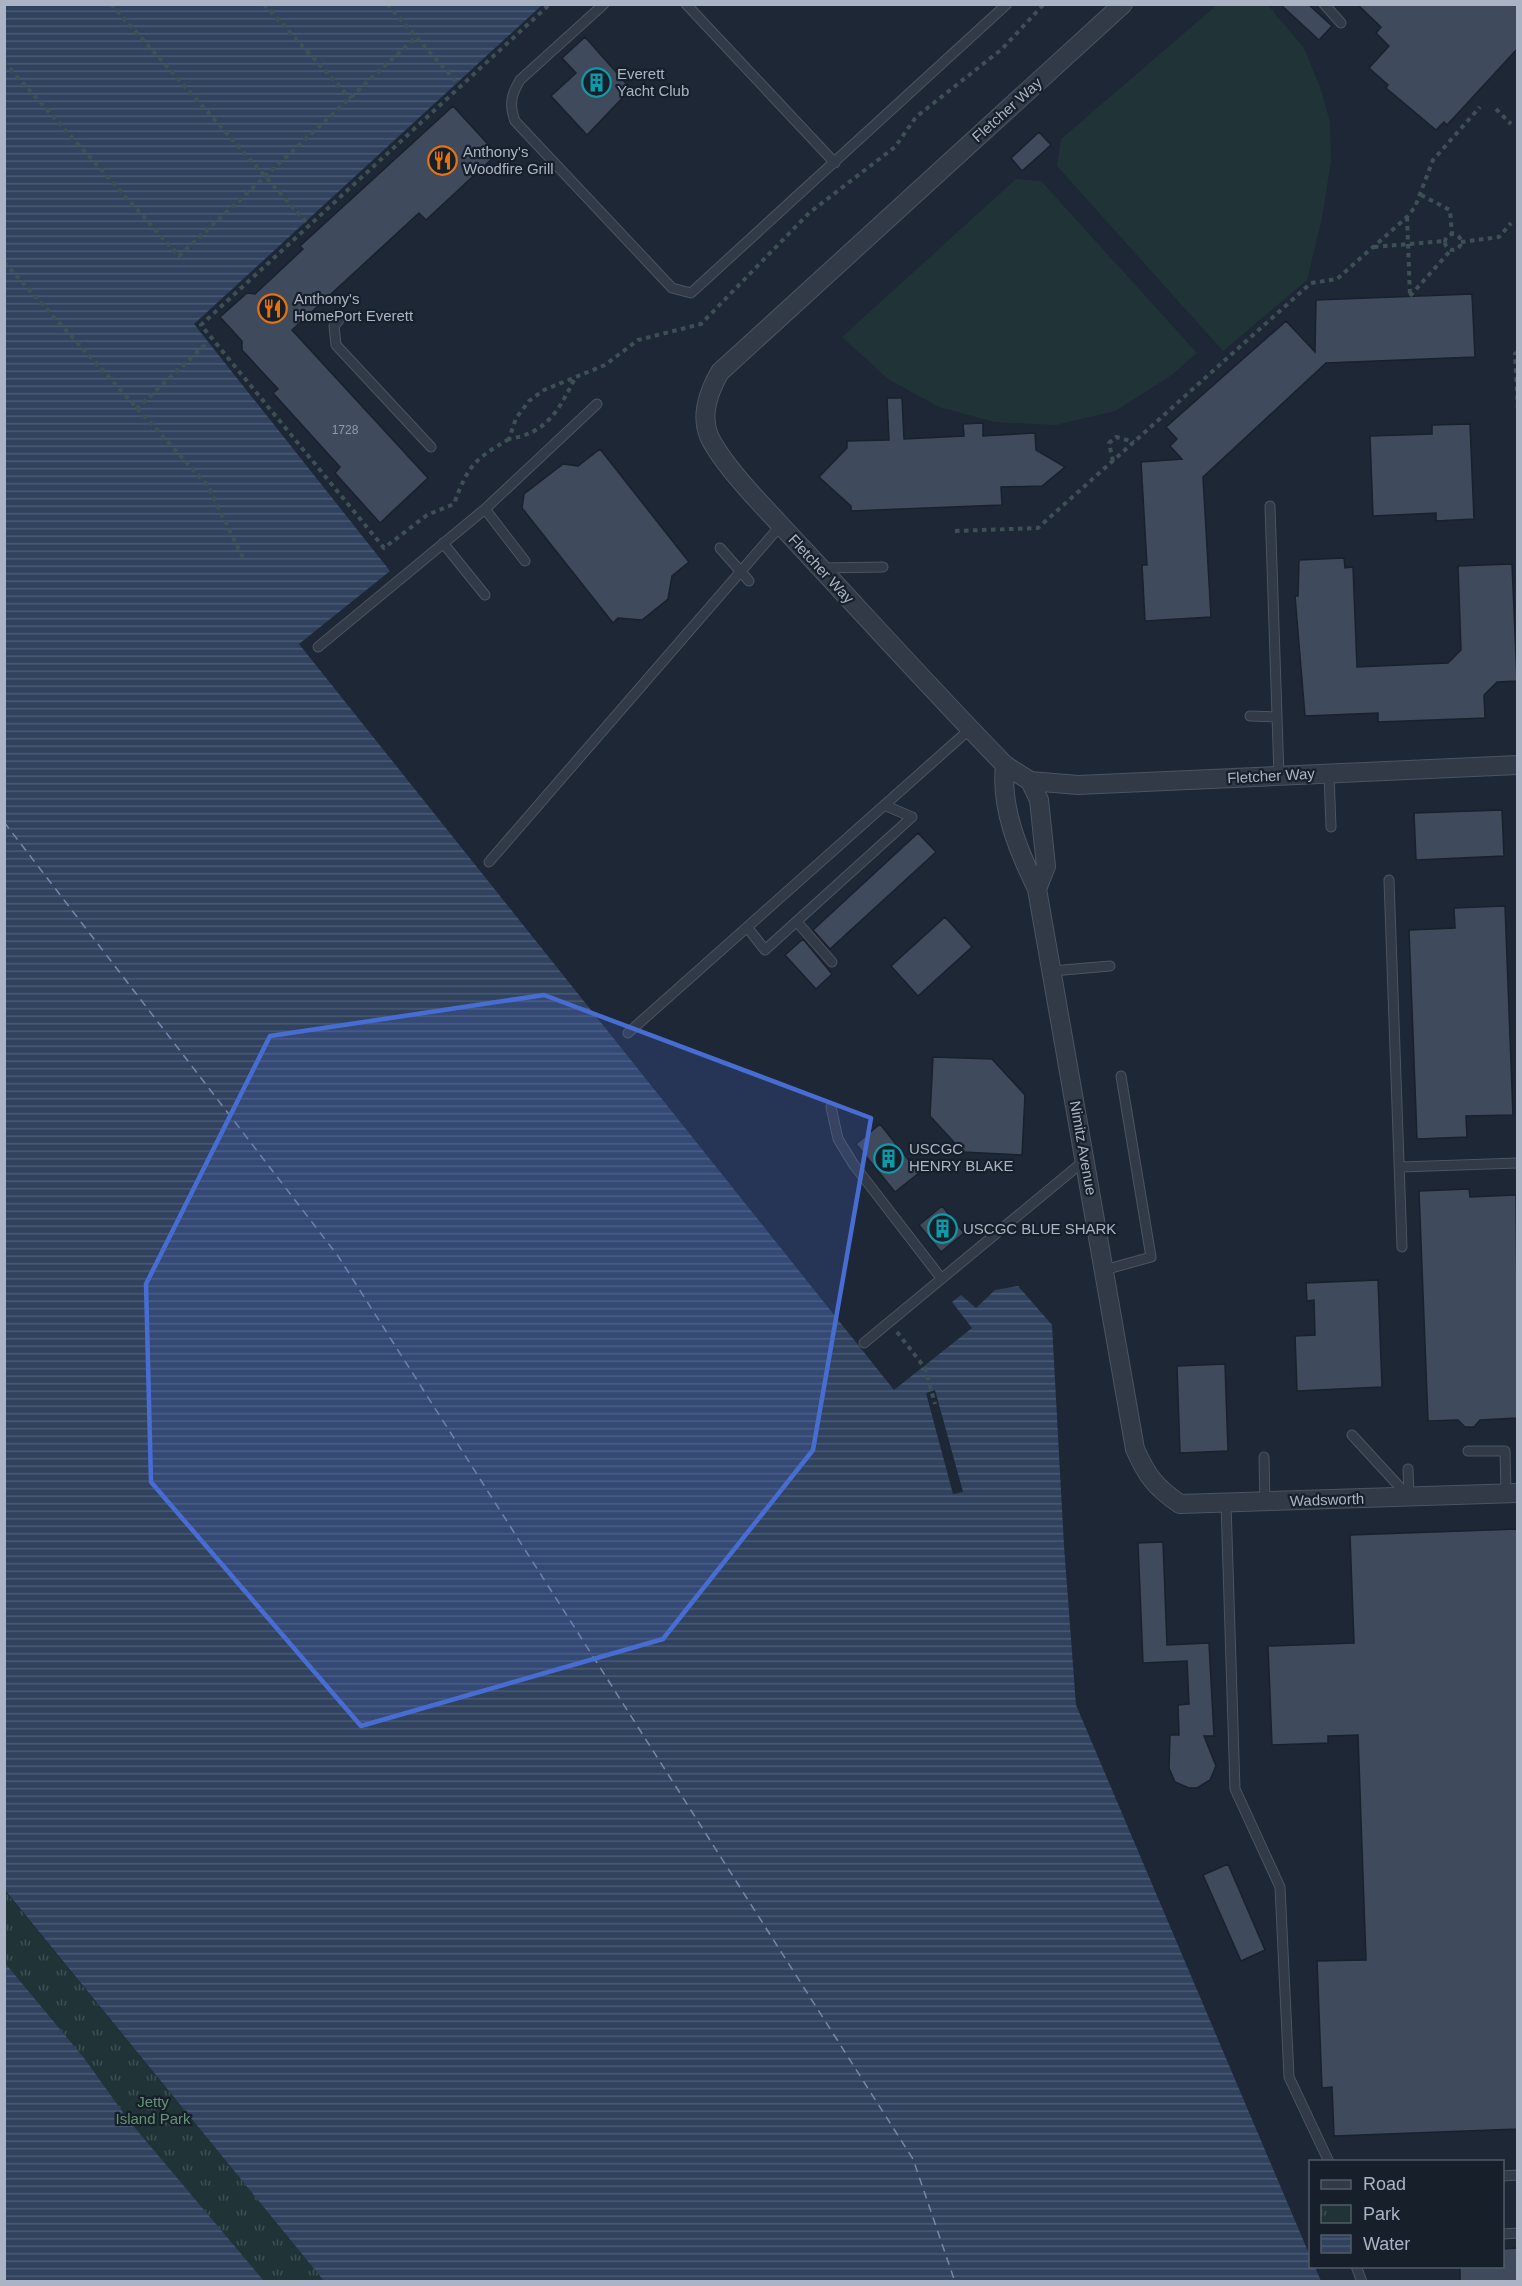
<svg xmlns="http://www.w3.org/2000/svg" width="1522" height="2286" font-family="Helvetica,sans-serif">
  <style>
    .park { fill: url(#park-tufts) }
    .garden { fill: #203437 }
    .water { fill: url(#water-rules) }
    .pier { fill: #1e2736 }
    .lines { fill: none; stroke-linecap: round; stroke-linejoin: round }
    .ferry { stroke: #7289ae; stroke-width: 1.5; stroke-dasharray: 8 6; stroke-linecap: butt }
    .building { fill: #3f4a5c; stroke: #19212d; stroke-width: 1.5 }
    .service-casing { stroke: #4c5462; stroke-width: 11 }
    .minor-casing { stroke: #4c5462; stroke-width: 20 }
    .path { stroke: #3d5155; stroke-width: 4; stroke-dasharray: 4.5 4.5; stroke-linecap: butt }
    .service { stroke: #323947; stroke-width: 9 }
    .minor { stroke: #323947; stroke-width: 18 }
    .marked { fill: #486dd2; fill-opacity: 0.2; stroke: #486dd2; stroke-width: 4.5; stroke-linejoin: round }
    .labels { text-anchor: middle; stroke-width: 4.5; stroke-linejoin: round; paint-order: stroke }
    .number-label { font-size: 12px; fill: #909aaa }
    .poi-label { font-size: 15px; fill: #abb4c4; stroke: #171f2b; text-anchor: start }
    .street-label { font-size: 15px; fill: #abb4c4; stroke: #171f2b }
    .park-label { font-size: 15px; fill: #639570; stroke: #171f2b }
  </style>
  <defs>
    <pattern id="park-tufts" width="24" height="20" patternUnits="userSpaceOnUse" patternTransform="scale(1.5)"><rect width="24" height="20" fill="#203437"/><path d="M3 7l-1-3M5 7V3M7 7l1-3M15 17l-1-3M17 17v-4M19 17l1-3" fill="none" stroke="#3e4f52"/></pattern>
    <pattern id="water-rules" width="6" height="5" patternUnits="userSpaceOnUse" patternTransform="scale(1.5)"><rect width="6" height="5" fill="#30425e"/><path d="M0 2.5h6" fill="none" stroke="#4b5b73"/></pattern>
  </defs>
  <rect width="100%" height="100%" fill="#1e2736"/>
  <path class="park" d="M4,1890l320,391h-60l-134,-159 -46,-64 -79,-95z"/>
  <path class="garden" d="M1217,5h51l36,43 16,39 10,35 1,39 -9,57 -15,62 -84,71 -166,-185 4,-27z
    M1016,179l25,2 156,172 -28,24 -54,34 -59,14 -61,-3 -56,-15 -51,-28 -46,-42z"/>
  <path class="water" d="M4,5h538l-348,319 196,247 -91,73 595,746 78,-62 -20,-26 9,-7 15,13 19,-18 23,-4 34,39 12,221 12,159 234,551v10l5,1 6,14h-997l-319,-391z
    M5,1963l79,95 46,64 134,159h-259z"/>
  <path class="pier" d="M935,1390l28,102 -10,2 -27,-101z"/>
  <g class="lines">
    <path class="ferry" d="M4,822l334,434 575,903 42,123"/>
  </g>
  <path class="building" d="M1280,4h28l24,22 -13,14z
    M1357,4h161v44l-71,77 -3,-3 -8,8 -50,-42 2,-3 -19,-17 20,-22 -13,-13 5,-6z
    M585,37l46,52 -44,46 -36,-39 25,-23 -14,-15z
    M453,106l44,48 -71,66 -7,-7 -127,117 136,148 -48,45 -45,-50 5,-6 -67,-74 5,-4 -36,-39v-9l-22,-24 27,-24 8,1 48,-45 -3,-3z
    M1039,132l12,13 -29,26 -11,-13z
    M1472,294l3,63 -149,6 -123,114 8,140 -66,4 -3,-56h5l-6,-103 41,-3 -12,-13 7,-7 -11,-12 120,-106 29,31 1,-52z
    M887,398h15l2,41 60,-3 -1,-12 20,-1v13l52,-3 1,17 29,17 -23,19 -41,1 1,18 -151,6v-5l-32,-29 28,-29v-7l42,-1z
    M1470,424l4,95 -38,2v-8l-63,3 -3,-80 62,-2v-9z
    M600,449l89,113 -17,14 -4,23 -26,21 -24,-2 -5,5 -91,-115 2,-14 39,-30 15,2z
    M1344,558l1,10 8,-1 4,100 91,-4 13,-13 -3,-84 54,-2 5,117 -20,1 -13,13 1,23 -107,4v-9l-73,3 -10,-120h3l1,-36z
    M1502,810l2,46 -88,4 -2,-47z
    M918,833l18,19 -106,97 -17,-19z
    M1505,906l8,209 -47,1 1,21 -50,2 -8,-209 46,-2 -1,-20z
    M945,917l27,30 -54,49 -27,-30z
    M803,939l29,35 -16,15 -31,-34z
    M933,1057l59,2 33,36 -3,60 -59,-3 -33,-36z
    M880,1124l39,49 -24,19 -39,-48z
    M1469,1189l1,8 46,-2 2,223 -38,2 -6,7h-9l-7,-7 -30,1 -9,-230z
    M942,1206l22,27 -23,19 -22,-27z
    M1378,1280l4,107 -85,4 -2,-55 20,-1 -1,-35 -7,1 -1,-18z
    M1225,1364l3,87 -48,2 -3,-87z
    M1518,1529v600l-184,7 -2,-49 -10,1 -5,-127 49,-1 -8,-225 -30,1v7l-56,2 -4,-99 86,-3 -4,-108z
    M1163,1542l4,103 42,-2 5,93h-10l12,30 -6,14 -13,8h-8l-14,-6 -6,-14 1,-33h9l-1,-30 11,-1 -2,-43 -44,2 -5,-120z
    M1228,1864l37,86 -24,11 -38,-86z
    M1518,2248v34h-58v-16h43v-17z"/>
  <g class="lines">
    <defs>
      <path id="service" d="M604,4l-84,76c-9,15 -11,25 -5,41l157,167 19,5 316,-289
        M686,4l149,159
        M1324,4l17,19
        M339,320l-5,6 2,19 95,102
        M1270,506l9,270
        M485,509l40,52
        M443,543l42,52
        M720,548l29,33
        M823,568l60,-1
        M318,647l167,-138 112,-105
        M1250,716l27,1
        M1329,774l2,53
        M489,862l292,-337
        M1389,880l13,367
        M797,922l35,40
        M747,927l18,23 147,-133 -28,-12
        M1052,971l58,-5
        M628,1033l342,-304
        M831,1107l7,32 16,26 87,113
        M1401,1167l117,-4
        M1104,1270l47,-13 -30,-181
        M864,1343l221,-183
        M1352,1435l57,62
        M1468,1451h37l1,42
        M1264,1457l1,45
        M1408,1469l1,28
        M1226,1503l9,286 45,98 9,190 40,85
        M1502,2176l16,-1
        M1502,2234l16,-1
        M1356,2266l6,16"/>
      <path id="minor" d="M1123,4l-403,368c-11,19 -20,42 -11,64 15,33 68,84 93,112 68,73 134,146 203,217l25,16 48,4 440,-20
        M1005,765c-5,43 14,87 32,124l98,560c12,27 20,38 45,55l338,-11
        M1030,781l9,19 7,66 -9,23"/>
    </defs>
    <use href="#service" class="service-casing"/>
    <use href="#minor" class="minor-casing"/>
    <path class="path" d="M111,4l195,218
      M264,4l87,95
      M387,4l70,79
      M4,62l175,194 237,-219
      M1496,109l15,15
      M1421,195l29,15 2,24
      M1407,217l3,79
      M1445 242a8 8 0 1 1 16 0a8 8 0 1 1-16 0Z
      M1461,242l38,-5 12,-14
      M1374,247l71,-6
      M4,262l204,224 36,74
      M1410,296l41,-46
      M1518,352l-3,2 3,57
      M574,380c-16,32 -28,53 -65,59l7,-21 13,-17 15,-11 61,-25 33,-25 63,-16 108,-111 86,-66 21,-30 86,-68 42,-45
      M136,409l72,-67
      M509,439c-34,20 -41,26 -55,65l-27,11 -43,33 -183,-223 349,-321
      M1113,461l-4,-18 7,-6 18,5
      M955,531l83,-3 273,-245 26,-4 70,-62 8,-10 18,-47 47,-53
      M897,1332l28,36 10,36"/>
    <use href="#service" class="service"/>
    <use href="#minor" class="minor"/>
  </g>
  <path class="marked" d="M544,995l327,123 -58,332 -150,189 -302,87 -210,-244 -5,-198 124,-248z"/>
  <defs>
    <symbol id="building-ring" viewBox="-11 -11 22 22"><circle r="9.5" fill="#171f2b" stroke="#0f9aa8" stroke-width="1.5"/><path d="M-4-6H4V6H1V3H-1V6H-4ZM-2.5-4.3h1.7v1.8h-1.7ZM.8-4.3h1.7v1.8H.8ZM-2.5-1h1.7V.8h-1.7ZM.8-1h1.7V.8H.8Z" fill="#0f9aa8"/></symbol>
    <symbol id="restaurant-ring" viewBox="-11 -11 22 22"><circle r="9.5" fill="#171f2b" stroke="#e8710a" stroke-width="1.5"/><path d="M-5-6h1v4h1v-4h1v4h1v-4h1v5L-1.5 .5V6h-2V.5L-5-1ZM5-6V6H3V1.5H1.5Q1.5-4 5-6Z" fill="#e8710a"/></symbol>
  </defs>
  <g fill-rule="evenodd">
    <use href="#building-ring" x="580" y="66" width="33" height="33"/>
    <use href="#restaurant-ring" x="426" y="144" width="33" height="33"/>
    <use href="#restaurant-ring" x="256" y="292" width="33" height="33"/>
    <use href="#building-ring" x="872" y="1142" width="33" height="33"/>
    <use href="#building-ring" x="926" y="1212" width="33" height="33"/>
  </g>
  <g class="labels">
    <g class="number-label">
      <text x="345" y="434">1728</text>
    </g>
    <g class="poi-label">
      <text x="617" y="79">Everett<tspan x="617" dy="17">Yacht Club</tspan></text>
      <text x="463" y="157">Anthony's<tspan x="463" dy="17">Woodfire Grill</tspan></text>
      <text x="294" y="304">Anthony's<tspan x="294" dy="17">HomePort Everett</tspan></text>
      <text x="909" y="1154">USCGC<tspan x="909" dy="17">HENRY BLAKE</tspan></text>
      <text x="963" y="1234">USCGC BLUE SHARK</text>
    </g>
    <g class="street-label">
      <text transform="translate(1007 110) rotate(-42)" y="5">Fletcher Way</text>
      <text transform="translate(821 569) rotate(47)" y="5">Fletcher Way</text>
      <text transform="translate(1271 776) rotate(-3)" y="5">Fletcher Way</text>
      <text transform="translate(1083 1148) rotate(80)" y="5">Nimitz Avenue</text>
      <text transform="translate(1327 1500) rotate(-2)" y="5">Wadsworth</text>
    </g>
    <g class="park-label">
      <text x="153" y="2107">Jetty<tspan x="153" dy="17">Island Park</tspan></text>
    </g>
  </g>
  <rect width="1522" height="2286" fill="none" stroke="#abb4c4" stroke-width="12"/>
  <rect x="1309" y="2160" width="195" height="108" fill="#171f2b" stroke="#525b68" stroke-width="1.5"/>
  <rect x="1321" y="2180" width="30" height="9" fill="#323947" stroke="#525b68" stroke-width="1.5"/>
  <text x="1363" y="2190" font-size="18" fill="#abb4c4">Road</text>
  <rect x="1321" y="2205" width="30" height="18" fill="url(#park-tufts)" stroke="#525b68" stroke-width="1.5"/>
  <text x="1363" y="2220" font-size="18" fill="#abb4c4">Park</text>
  <rect x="1321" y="2235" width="30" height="18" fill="url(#water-rules)" stroke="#525b68" stroke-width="1.5"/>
  <text x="1363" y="2250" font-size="18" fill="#abb4c4">Water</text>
</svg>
